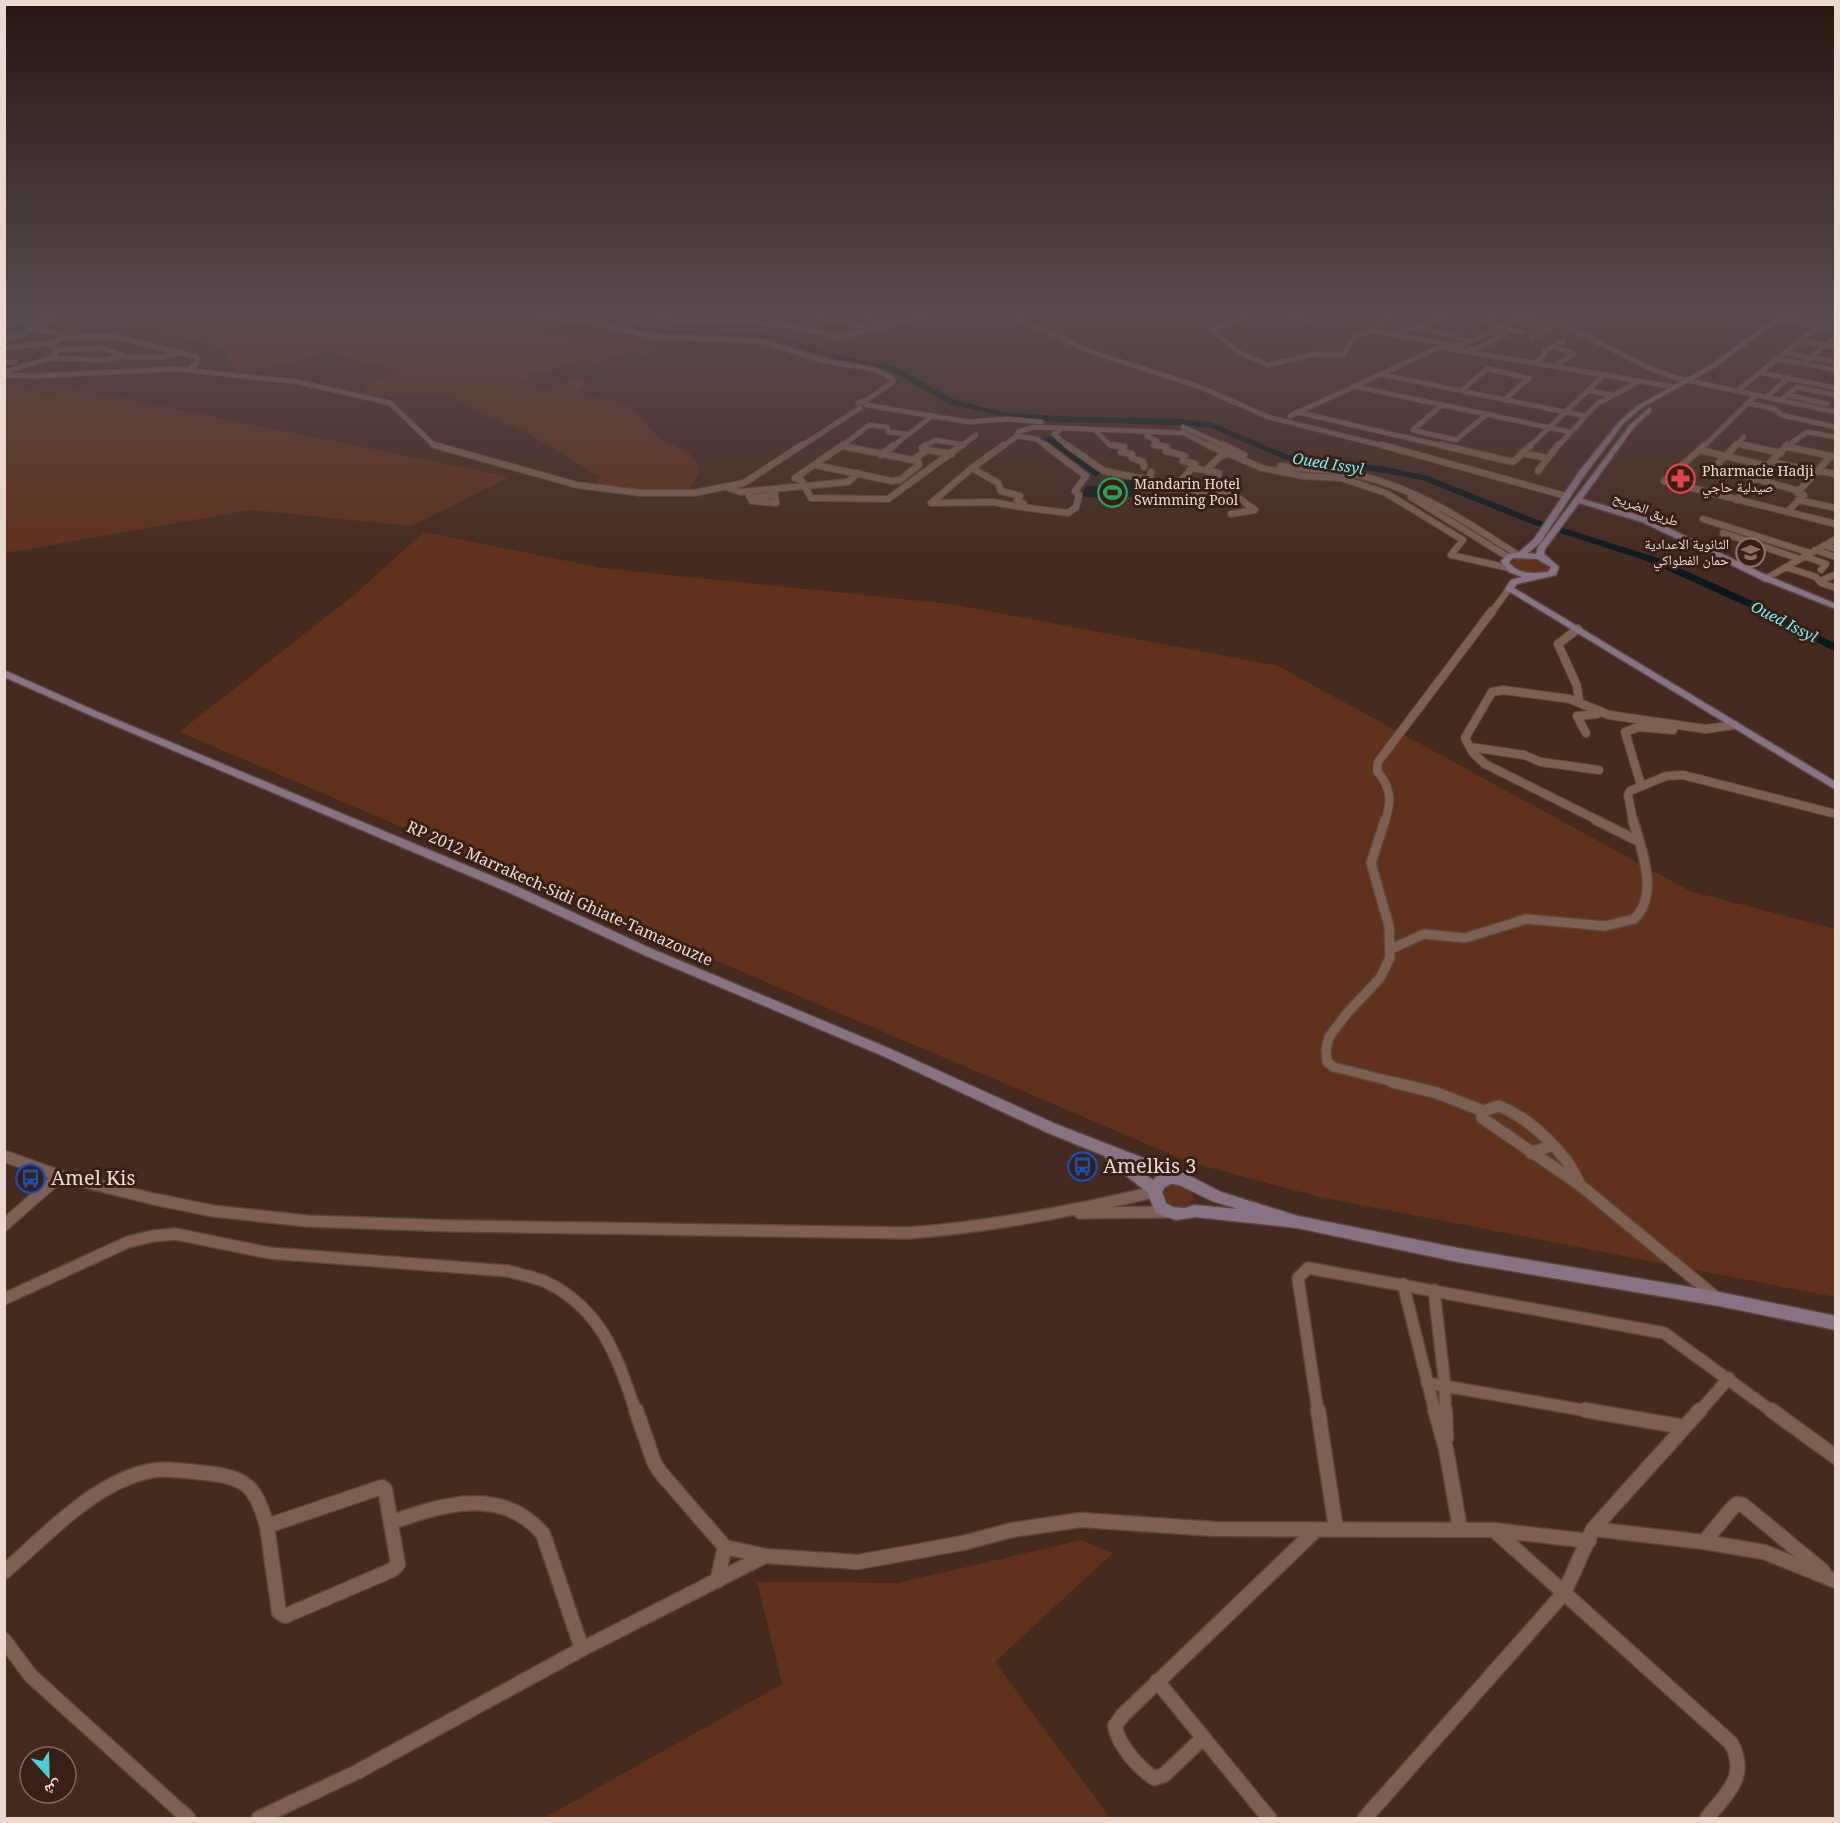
<svg xmlns="http://www.w3.org/2000/svg" width="1840" height="1823" font-family="'Noto Serif','Noto Naskh Arabic',serif">
  <style>
    .green { fill: #60311b }
    .water { fill: #0a191b }
    .lines { fill: none; stroke-linecap: round; stroke-linejoin: round }
    .river { fill: #0a191b; fill-rule: evenodd }
    .street-far5-casing { stroke: #5b463c; stroke-width: 6 }
    .street-far4-casing { stroke: #5b463c; stroke-width: 8 }
    .street-far3-casing { stroke: #5b463c; stroke-width: 10 }
    .street-far2-casing { stroke: #5b463c; stroke-width: 12 }
    .street-far1-casing { stroke: #5b463c; stroke-width: 14 }
    .street-casing { stroke: #5b463c; stroke-width: 17 }
    .secondary-casing { stroke: #5b463c; stroke-width: 3 }
    .street-far5 { stroke: #7d6053; stroke-width: 4.5 }
    .street-far4 { stroke: #7d6053; stroke-width: 6 }
    .street-far3 { stroke: #7d6053; stroke-width: 8 }
    .street-far2 { stroke: #7d6053; stroke-width: 9 }
    .street-far1 { stroke: #7d6053; stroke-width: 11 }
    .street { stroke: #7d6053; stroke-width: 14 }
    .secondary { fill: #857482; fill-rule: evenodd }
    .labels { text-anchor: middle; stroke-width: 6; stroke-linejoin: round; paint-order: stroke }
    .far-poi-label { font-size: 14px; fill: #ead9d1; stroke: #392015; text-anchor: start }
    .far-street-label { font-size: 14px; fill: #ead9d1; stroke: #392015 }
    .far-water-label { font-size: 15px; font-style: italic; fill: #76ecf9; stroke: #392015 }
    .street-label { font-size: 16px; fill: #ead9d1; stroke: #392015 }
    .near-poi-label { font-size: 20px; fill: #ead9d1; stroke: #392015; text-anchor: start }
  </style>
  <rect width="100%" height="100%" fill="#442a1f"/>
  <path class="green" d="M93,314h301l261,35 -4,6 -23,-3 -7,4 -11,-1 -13,7 -22,-3 -28,16 -12,-2 -18,11 34,4 18,-10 24,3 -14,9 4,6 46,7 32,37 28,13 8,9 1,12 -9,15 -15,3 -78,-7 4,-8 -67,-41 -80,-37 -18,-3 -46,1 -27,-4 4,-8 34,-15 -72,-18 -75,21 -16,-2 -15,-23 -92,-25 -38,1 3,-6 -11,-1z
    M5,383l24,4 13,8 37,-6 430,88 -98,49 -160,-16 -246,43z
    M424,532l178,36 349,36 327,62 412,225 145,38v368l-520,-101 -126,-34 -1010,-430 175,-137z
    M1518,558c12,0 25,-1 31,11 -11,8 -27,4 -36,-4l-1,-3z
    M1170,1184c10,-2 22,3 24,14l-4,7 -13,3 -10,-5 -5,-11z
    M1082,1540l31,13 -118,109 115,156h-566l238,-134 -25,-102 140,1z"/>
  <path class="water" d="M1051,437l52,38 -5,-1 -2,3 -53,-39z
    M1127,479l23,4c-15,21 -45,16 -69,13l6,-10 27,2 4,-4h5z"/>
  <g class="lines">
    <path class="river" d="M589,314h9l33,10 37,6 70,1 40,5 65,20 53,11 59,33 47,12 54,4 127,3 30,4 75,32 98,12 42,9 107,43 120,38 104,47 77,40v8l-85,-44 -104,-47 -118,-38 -107,-43 -36,-7 -100,-13 -75,-32 -28,-3 -127,-3 -54,-6 -53,-12 -58,-33 -53,-11 -61,-20 -39,-5 -70,-1 -41,-6z"/>
    <defs>
      <path id="street-far5" d="M513,314l83,9 58,14 107,4 59,19 56,10 16,8 1,4 -28,19 -7,2
        M645,314l43,9h68l34,3 50,11 94,-23
        M801,314l67,13
        M859,314l26,10
        M1009,314l77,36 114,37 68,30 120,30
        M1258,314l-48,15 30,24 28,12 47,-11 28,1 12,-19 18,-5 18,-17
        M1273,314l36,6
        M1503,314l60,11 86,43 27,10 160,34
        M1790,320l46,10
        M48,321h8l-13,1z
        M1515,322l35,7
        M4,325l30,-4 23,-7
        M1502,326l-21,-5 22,-7
        M1419,327l51,14
        M1501,327l23,6
        M1373,331l86,15 65,-29
        M1395,334l57,-20
        M60,338l52,-2 85,21v6l-8,7
        M1532,338l19,-9
        M1800,341l36,6
        M4,342v-3l21,-6 4,-9
        M1552,347l22,7 -16,10
        M4,348l49,-5
        M1471,349h5l29,-14 -14,-3
        M1786,353l50,9
        M125,357h37l20,-5
        M50,358l55,2 20,-4 -22,-8 -46,2
        M1779,359l57,11
        M1807,360l29,-23
        M1536,361l7,-4 2,-6 19,-10
        M4,362h11
        M8,371l42,-13 6,-5v-4l-5,-4 9,-7v-5l-29,-3 15,-7
        M1762,373l74,15
        M1379,374l206,42
        M6,375l29,1 142,-7 121,13 92,21 46,44
        M1353,386l217,46
        M1588,390l24,5
        M1461,391l26,-22 42,9 -25,22
        M1737,391l80,-64v-3l19,-6
        M1788,395l39,9
        M1767,397l21,-19
        M1781,400l16,-13 39,8
        M1748,403l27,6 6,6 55,12
        M866,405l103,17 38,-3 34,3
        M1297,412l150,35
        M1290,416l150,-69 234,40
        M1183,427l44,20
        M1060,430l-6,4 15,13
        M1095,430l15,15 12,2
        M1413,430l43,10 31,-26
        M1413,430l29,-25
        M1148,432l-1,4 10,5 -4,4 12,2
        M1017,436l20,3 10,8
        M1017,436l1,-4 16,-5 150,6 27,14
        M1738,444l13,3
        M842,446l4,1
        M800,447l60,-39
        M841,447l28,-22 18,2 1,5 20,2
        M892,447l40,-31
        M924,447l11,-7 29,5
        M960,447l16,-12
        M1002,447l15,-11
        M1529,447l75,-72
        M1557,447l41,-44 42,-22
        M1703,447l53,-52
        M1735,447l9,-10
        M1786,447l21,-15 29,5"/>
      <path id="street-far4" d="M434,445l143,40 64,8h53l50,-10 58,-38
        M843,445l-48,33 6,2 10,18 77,1 74,-54
        M926,445l-4,3 5,2
        M1004,445l-32,23 26,15 3,8 19,5 -3,4 7,4 -3,3 47,6 8,-6 3,-12 -4,-4 11,-15 -41,-31
        M1067,445l37,26 46,9
        M1112,445l12,2 -3,5 11,2v4l11,4 1,5
        M1155,445l12,2 -1,4 19,5 -2,5 12,3 -19,23
        M1208,445l54,23 41,8 38,2 45,15 77,47 -12,15 58,13
        M1224,445l20,10
        M1382,445l184,51
        M1441,445l72,17 18,-17
        M1705,445l-41,36 172,43
        M1736,445l-21,22 84,24
        M1744,445l37,8
        M1788,447l43,9
        M1700,450l68,16
        M1522,453l24,5
        M881,455l13,-10
        M913,460l14,-10 25,4
        M1772,462l47,10
        M815,465l77,16 8,-1 19,-15 -1,-4 -76,-15
        M1280,466c26,4 52,3 78,9 59,14 110,47 160,80
        M972,468l-41,35 61,-1 29,5
        M1193,468l26,5 -6,18
        M1206,470l15,-14 6,-2
        M1538,471l20,-26
        M1819,471l17,3
        M1151,472l-1,8 4,3 47,8 -6,6 -27,5
        M729,488l12,4 107,-10 10,-9
        M1201,491l32,3 22,16 -24,4
        M749,495l1,3 25,-3 -2,-6
        M1411,497l97,60
        M1736,500l51,-55
        M1798,500l38,8
        M752,501l24,2 -1,-8
        M1787,512l17,-17 -6,-2 1,-2 32,-35 5,1
        M1703,519l107,34
        M1723,533l77,26
        M1824,545l12,4
        M1815,550l21,7
        M1804,556l22,8 -5,6
        M1786,567l30,10 5,6 15,5
        M1765,579l71,-40
        M1820,581l14,-6
        M1491,613l18,-24"/>
      <path id="street-far3" d="M1578,629l-20,15 19,42 2,16
        M1586,733l-9,-17 20,-2
        M1470,747l54,8 17,7 58,8
        M1641,785l-16,-53 14,-5 34,3
        M1385,821c7,-20 6,-34 -8,-50l1,-9 114,-151
        M1599,821l-114,-57 -12,-11 -8,-15 27,-46 11,-2 67,9 39,16 97,14 29,-4
        M1633,821l-5,-26 2,-4 36,-15 17,-1 153,39"/>
      <path id="street-far2" d="M1385,820l-14,43 18,63 1,32 -10,20 -32,34 -19,25 -3,13 1,12 7,5 64,16
        M1596,820l42,21
        M1391,949l33,-15 41,4 61,-19 79,7 29,-7c26,-24 7,-71 -1,-99"/>
      <path id="street-far1" d="M1392,1082l45,11 46,18
        M1499,1106c32,13 68,47 81,79l-98,-67 1,-7z
        M1531,1153l22,-8
        M4,1156l56,20 94,23 59,12 94,10 147,5 454,7c84,-6 165,-22 246,-41
        M1580,1185l137,113
        M1080,1213l88,-1
        M4,1225l56,-49
        M1403,1284l32,128
        M1434,1290l11,96v26
        M4,1299l124,-57 25,-6 23,-2 93,19 239,18c13,4 28,6 40,12 55,28 69,74 88,129
        M1427,1383l167,29
        M1318,1412l-20,-134 10,-10 356,65 109,79
        M1699,1412l30,-34"/>
      <path id="street" d="M636,1410l18,52 6,10 65,75 40,9 93,6 105,-19 49,-13 69,-10 134,9 279,1 95,11
        M1318,1410l18,119
        M1435,1410l11,39 14,79
        M1445,1410l1,28
        M1585,1410l99,17
        M1771,1410l65,47
        M382,1487l3,2 13,75 -6,6 -107,46 -6,-4 -12,-86z
        M392,1522c52,-18 110,-36 151,12l39,115
        M1593,1529l111,13 60,10 72,29
        M1494,1530l237,213c18,33 -4,50 -24,75
        M1704,1542l29,-35 4,-3 6,1 80,66
        M4,1572c42,-36 86,-86 141,-100 19,-5 40,-1 60,1 42,4 50,13 62,53
        M717,1581l8,-34
        M4,1640l27,36 157,142
        M1157,1681l112,137
        M1203,1738l-39,37 -10,3c-16,-11 -36,-33 -39,-52l7,-10 193,-185
        M259,1818l98,-46 225,-123 183,-93
        M1365,1818l199,-225 29,-64 107,-119"/>
      <path id="secondary" d="M1761,314l22,2 5,-2h6l-27,15 -52,38 -74,41 -18,16 -39,52 -44,67 -12,10 8,1 2,-7 92,-122 19,-17 2,1v2l-17,16 -52,72 66,19 118,57 70,29v5l-76,-30 -118,-57 -63,-19 -34,46 -1,5 15,13 -3,8 -39,9 -3,4 322,194v8l-331,-201 6,-9 11,-3 -13,-5 -8,-11 7,-7 10,-1 16,-14 44,-66 41,-51 18,-16 74,-41 52,-38 15,-8zM1513,558l24,1 14,8 -2,4 -2,1c-14,2 -30,2 -38,-10z
        M1802,314h7l-20,9 -5,-1z
        M4,670l94,42 418,174 136,63 241,101 165,75 132,51 31,16 77,24 160,32 261,44 117,24v14l-117,-24 -261,-44 -161,-34 -102,-11 -19,3 -18,-6 -3,-3 -8,-19 -40,-31 -2,-5 -57,-23 -165,-77 -239,-101 -136,-63 -416,-176 -88,-39zM1138,1169l19,7 -4,4zM1171,1184l8,1 33,16 26,8 -44,-4 -9,3 -12,-1 -7,-4 -4,-11 3,-5z"/>
    </defs>
    <use href="#street-far5" class="street-far5-casing"/>
    <use href="#street-far4" class="street-far4-casing"/>
    <use href="#street-far3" class="street-far3-casing"/>
    <use href="#street-far2" class="street-far2-casing"/>
    <use href="#street-far1" class="street-far1-casing"/>
    <use href="#street" class="street-casing"/>
    <use href="#secondary" class="secondary-casing"/>
    <use href="#street-far5" class="street-far5"/>
    <use href="#street-far4" class="street-far4"/>
    <use href="#street-far3" class="street-far3"/>
    <use href="#street-far2" class="street-far2"/>
    <use href="#street-far1" class="street-far1"/>
    <use href="#street" class="street"/>
    <use href="#secondary" class="secondary"/>
  </g>
  <linearGradient id="sky" x2="0" y2="1"><stop stop-color="#251711"/><stop offset="0.55" stop-color="#564a4d"/><stop offset="1" stop-color="#564a4d" stop-opacity="0"/></linearGradient>
  <rect width="1840" height="569" fill="url(#sky)"/>
  <defs>
    <symbol id="pharmacy-ring" viewBox="-11 -11 22 22"><circle r="9.5" fill="#392015" stroke="#e0444e" stroke-width="1.5"/><path d="M-2-6h4v4h4v4h-4v4h-4v-4h-4v-4h4Z" fill="#e0444e"/></symbol>
    <symbol id="stadium-ring" viewBox="-11 -11 22 22"><circle r="9.5" fill="#392015" stroke="#2e9e5b" stroke-width="1.5"/><path d="M0-5a6.5 5 0 1 0 0 10a6.5 5 0 1 0 0-10ZM-3.5-1.8h7v3.6h-7Z" fill="#2e9e5b"/></symbol>
    <symbol id="school-ring" viewBox="-11 -11 22 22"><circle r="9.5" fill="#392015" stroke="#8d6e63" stroke-width="1.5"/><path d="M0-5L7-2L0 1L-7-2ZM-4 1L0 2.5L4 1V4Q0 6-4 4Z" fill="#8d6e63"/></symbol>
    <symbol id="bus-ring" viewBox="-11 -11 22 22"><circle r="9.5" fill="#392015" stroke="#1a4fb4" stroke-width="1.5"/><path d="M-5-6H5V4H4V6H2V4H-2V6H-4V4H-5ZM-3.5-4V0h7V-4ZM-3.5 1.2v1.5H-2V1.2ZM2 1.2v1.5H3.5V1.2Z" fill="#1a4fb4"/></symbol>
  </defs>
  <g fill-rule="evenodd">
    <use href="#pharmacy-ring" x="1664" y="462" width="33" height="33"/>
    <use href="#stadium-ring" x="1096" y="476" width="33" height="33"/>
    <use href="#school-ring" x="1734" y="536" width="33" height="33"/>
    <use href="#bus-ring" x="1066" y="1150" width="33" height="33"/>
    <use href="#bus-ring" x="14" y="1162" width="33" height="33"/>
  </g>
  <g class="labels">
    <g class="far-poi-label">
      <text x="1702" y="476">Pharmacie Hadji<tspan x="1702" dy="16">صيدلية حاجي</tspan></text>
      <text x="1134" y="489">Mandarin Hotel<tspan x="1134" dy="16">Swimming Pool</tspan></text>
      <text x="1729" y="549" text-anchor="end">الثانوية الاعدادية<tspan x="1729" dy="16">حمان الفطواكي</tspan></text>
    </g>
    <g class="far-street-label">
      <text transform="translate(1646 509) rotate(22)" y="5">طريق الضريح</text>
    </g>
    <g class="far-water-label">
      <text transform="translate(1328 464) rotate(9)" y="5">Oued Issyl</text>
      <text transform="translate(1784 622) rotate(27)" y="5">Oued Issyl</text>
    </g>
    <g class="street-label">
      <text transform="translate(560 893) rotate(24)" y="6">RP 2012 Marrakech-Sidi Ghiate-Tamazouzte</text>
    </g>
    <g class="near-poi-label">
      <text x="1103" y="1173">Amelkis 3</text>
      <text x="51" y="1185">Amel Kis</text>
    </g>
  </g>
  <rect width="1840" height="1823" fill="none" stroke="#ead9d1" stroke-width="12"/>
  <g transform="translate(48 1775) rotate(158)"><circle r="28" fill="#392015" stroke="#806a60" stroke-width="1.5"/>
  <path d="M0-4.5L10 22L0 15L-10 22Z" fill="#51ccd3"/>
  <text y="-9" font-size="16" font-weight="bold" text-anchor="middle" fill="#ead9d1">ش</text>
  </g>
</svg>
